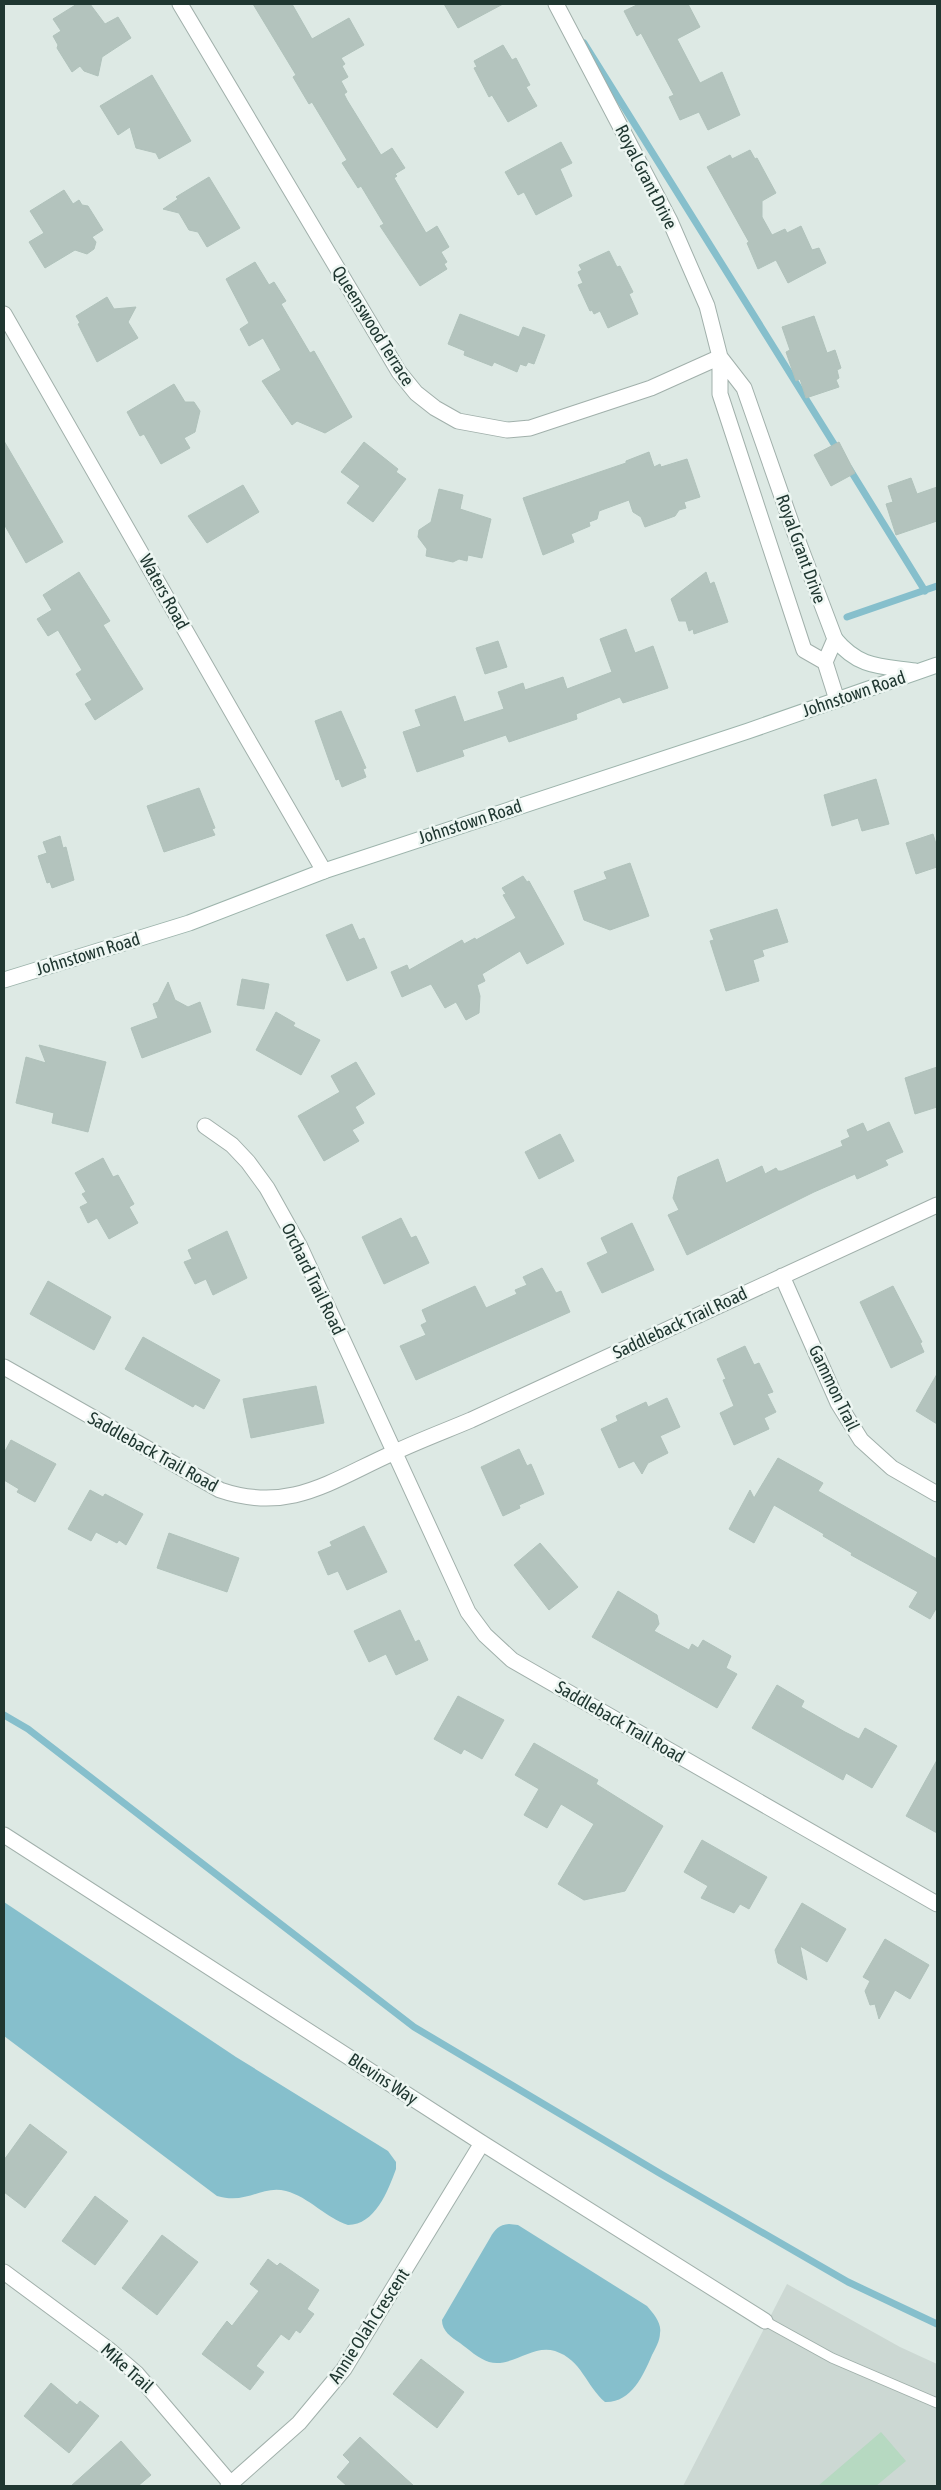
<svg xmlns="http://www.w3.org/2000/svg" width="941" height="2490" font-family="'Asap Condensed',sans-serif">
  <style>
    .built { fill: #ccd8d3 }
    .green { fill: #b6d9c1 }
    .water { fill: #86bfcc }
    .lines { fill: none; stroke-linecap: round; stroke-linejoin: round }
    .stream { stroke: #86bfcc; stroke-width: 7 }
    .building { fill: #b3c3bd; stroke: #b0c2bb }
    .service-casing { stroke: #a1b0ab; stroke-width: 11 }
    .minor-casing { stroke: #a1b0ab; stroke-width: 17 }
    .tertiary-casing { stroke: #a1b0ab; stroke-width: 17 }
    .secondary-casing { stroke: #9db4ac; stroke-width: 17 }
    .service { stroke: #fff; stroke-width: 9 }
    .minor { stroke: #fff; stroke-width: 15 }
    .tertiary { stroke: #fff; stroke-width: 15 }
    .secondary { stroke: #fff; stroke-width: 15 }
    .labels { text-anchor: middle; stroke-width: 5; stroke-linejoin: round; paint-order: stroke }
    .street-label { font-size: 18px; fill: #203731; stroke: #edf6f2 }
  </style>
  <rect width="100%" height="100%" fill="#dde9e4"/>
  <path class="built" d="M787,2284l113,63 37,17v122h-254z"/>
  <path class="green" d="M881,2432l25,29 -30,25h-58z"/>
  <path class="water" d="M4,1902l232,155 152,94 8,11v7c-8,22 -21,56 -48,56 -22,-7 -39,-28 -62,-34 -25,-6 -39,14 -69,5l-213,-160z
    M509,2224l9,1 129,81c6,7 15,17 13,27 0,8 -5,16 -8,22 -9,21 -21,48 -47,47 -19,-16 -23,-42 -50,-51 -23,-7 -43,17 -66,11 -10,-3 -21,-13 -29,-19 -9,-6 -18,-12 -18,-23l48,-82c5,-9 9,-13 19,-14z"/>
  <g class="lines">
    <path class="stream" d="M584,43l255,409
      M849,468l76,123
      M847,617l90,-31
      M4,1715l24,14 386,298 247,147 187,108 89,42"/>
  </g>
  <path class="building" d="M77,4h13l15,20 13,-7 13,21 -29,19 -4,19 -14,-5 -4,-5 -8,6 -15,-24 1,-3 -5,-9 8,-5 -8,-12z
    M253,4h39l20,35 37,-21 15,27 -23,13 4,6 -3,2 6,11 -7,4 6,11 -3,2 3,6 34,55 11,-7 13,20 -10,6 2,2 -3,2 32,55 11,-7 12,21 -8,5 6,10 -3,2 3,5 -27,17 -40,-60 4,-2 -23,-38 -3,2 -16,-25 5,-3 -35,-58 -3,2 -16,-27 3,-2z
    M444,4h59l-45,24z
    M639,4h49l12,23 -23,12 23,44 22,-11 18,43 -32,15 -9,-18 -19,8 -11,-23 5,-2 -33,-62 -4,3 -13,-25z
    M503,45l9,15 4,-2 14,27 -4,2 11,19 -29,16 -16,-27 -3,2 -15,-29 3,-1 -3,-6z
    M152,75l39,66 -32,18 -3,-6 -20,-5 -6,-21 -12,8 -18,-29z
    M561,142l11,21 -12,6 12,27 -36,19 -12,-23 -6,3 -13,-23z
    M750,150l5,9 2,-1 19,35 -14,8v16l10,18 13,-6 2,4 14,-7 11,24 7,-2 7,15 -38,20 -12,-23 -18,9 -11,-26 2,-1 -42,-75 23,-12 2,4z
    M209,177l31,51 -33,19 -9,-15 -9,-2 -10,-17 -16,-4 15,-10 -2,-2z
    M64,190l9,14 6,-4 3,5 6,1 15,24 -11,7 4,5 -2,7 -7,5 -12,-4 -30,18 -16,-26 15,-9 -14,-22z
    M609,251l8,16 3,-1 13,26 -4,2 9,20 -30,14 -8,-17 -6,3 -2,-4 -2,1 -12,-26 5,-2 -5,-11 4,-2 -3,-5z
    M255,262l14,23 5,-3 12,19 -5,3 29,49 4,-2 38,66 -27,16 -28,-12 -5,4 -30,-44 19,-11 -18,-32 -14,8 -9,-17 9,-6 -23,-44z
    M107,297l7,12 22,-2 -8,15 10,16 -41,24 -19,-38 2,-1 -4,-7z
    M460,314l59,23 4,-10 22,8 -11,29 -6,-2 -2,4 -6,-2 -3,8 -23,-10 -2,4 -28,-11 1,-4 -17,-7z
    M814,316l13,37 8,-3 6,18 -4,2 2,8 -3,2 3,7 -33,11 -6,-19 -4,2 -10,-29 4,-2 -8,-23z
    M174,384l11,18h9l6,9 -5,21 -11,6 6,10 -29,16 -17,-30 -4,2 -13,-24z
    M4,441l59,101 -37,21 -22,-39z
    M364,442l34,27 -2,3 10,7 -33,43 -26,-19 13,-17 -19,-14z
    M839,442l16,31 -24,13 -17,-31z
    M649,452l5,15 6,-3 1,3 26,-8 13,38 -16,5 2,6 -7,2 -4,6 -30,11 -4,-10 -8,-5 -4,-12 -30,11 -2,8 -8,3 1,4 -19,8 3,8 -31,13 -20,-57 103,-35v-2z
    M911,478l6,16 20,-7v34l-41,14 -10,-31 7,-2 -5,-16z
    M243,485l16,27 -52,31 -19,-27z
    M439,489l24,6 -3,14 31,10 -9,39 -14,-3 -1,6 -8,-2 -6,3 -27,-6 1,-7 -9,-12 1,-7 12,-8z
    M79,572l31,49 -7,4 40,64 -48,31 -10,-16 7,-4 -16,-26 6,-4 -24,-40 -10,6 -11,-17 15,-9 -9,-15z
    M706,572l4,12 4,-2 14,40 -34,12 -1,-5 -4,2 -3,-10h-7l-8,-22z
    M626,629l9,24 18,-7 15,42 -45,15 -3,-6 -44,17 1,5 -68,23 -3,-7 -44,15 2,6 -47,16 -14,-40 18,-6 -6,-16 40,-14 9,26 40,-13 -6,-17 25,-9 2,7 38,-13 4,12 45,-17 -12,-33z
    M498,641l9,26 -22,7 -9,-26z
    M341,711l25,57 -3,1 3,8 -24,10 -3,-8 -3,1 -21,-59z
    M876,779l13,45 -27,7 -4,-13 -26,8 -8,-31z
    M199,788l16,40 -3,1 3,6 -51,17 -17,-46z
    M933,834l4,13v20l-21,7 -10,-31z
    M60,836l3,12 3,-1 8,33 -22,8 -2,-6 -3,1 -9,-27 9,-3 -4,-11z
    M630,863l19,53 -39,14 -26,-10 -10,-29 33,-12 -3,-7z
    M523,876l4,6 2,-1 35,63 -37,20 -7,-13 -38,23 3,7 -8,4 3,11 -1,17 -13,7 -10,-18 -11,6 -14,-24 -29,13 -11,-25 16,-7 2,5 53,-30 2,4 11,-6 1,2 40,-22 -13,-23 3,-1 -4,-6z
    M777,909l11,33 -26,8 2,6 -11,4 6,21 -33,10 -16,-50 4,-1 -4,-10z
    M352,924l7,16 5,-2 13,30 -30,13 -21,-46z
    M242,979l27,5 -5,25 -27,-4z
    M168,982l7,18 13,7 12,-5 11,30 -69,26 -11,-30 27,-10 -5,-14 5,-2z
    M276,1012l19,11 -2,3 27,14 -19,35 -45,-25z
    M39,1045l67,17 -18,70 -36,-9 2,-10 -38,-10 10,-46 20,6z
    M356,1062l19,32 -20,13 9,16 -12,7 7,11 -35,20 -26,-45 42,-24 -9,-16z
    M937,1067v40l-22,7 -10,-36z
    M889,1122l14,30 -18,8 3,5 -31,14 -2,-5 -41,18 -127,63 -19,-40 11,-5 -6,-12 5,-21 40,-18 8,24 36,-17 3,8 11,-6 2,3h4l61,-25 -2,-5 9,-4 -3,-7 16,-7 4,9z
    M560,1134l14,27 -35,18 -14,-27z
    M103,1158l10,19 5,-2 16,29 -5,3 9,16 -29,16 -12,-21 -9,5 -8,-16 8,-4 -6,-9 4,-2 -11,-19z
    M401,1218l10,20 5,-2 13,27 -45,21 -22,-47z
    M632,1223l22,47 -52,23 -15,-30 21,-10 -7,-15z
    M227,1231l20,47 -34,17 -7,-16 -11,5 -11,-22 8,-3 -4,-9z
    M542,1268l14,25 5,-2 9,21 -154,68 -16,-34 26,-11 -5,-10 6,-3 -5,-12 53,-24 11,22 31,-14 -2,-4 12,-5 -4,-8z
    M48,1281l63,36 -17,33 -64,-36z
    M893,1286l29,56 -2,1 4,9 -33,16 -31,-66z
    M143,1337l77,43 -16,29 -9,-5 -2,3 -68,-38z
    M745,1346l9,19 5,-2 14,29 -6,2 9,18 -12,6 5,11 -35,16 -14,-32 14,-7 -11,-26 3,-1 -9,-20z
    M937,1374v50l-21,-13z
    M316,1386l8,37 -73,15 -8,-39z
    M667,1398l13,29 -20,9 8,17 -20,10 -6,11 -8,-13 -15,7 -18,-39 17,-8 -2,-5 30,-14 2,5z
    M11,1440l45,24 -21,38 -18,-10 2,-3 -15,-9v-27z
    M519,1449l8,17 4,-2 13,30 -25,11 1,3 -17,8 -22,-49z
    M778,1458l45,25 -5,8 119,68v48l-7,12 -21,-12 9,-15 -67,-37 1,-2 -29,-17 1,-2 -50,-29 -20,38 -25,-14 21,-39 4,8z
    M90,1490l13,7 2,-3 38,20 -17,31 -7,-5 -2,3 -21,-11 -5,9 -23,-12z
    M364,1526l23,46 -40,18 -9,-19 -10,4 -10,-23 14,-6 -2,-4z
    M169,1533l70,25 -12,34 -70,-24z
    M540,1543l38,44 -29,23 -35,-45z
    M618,1591l39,24 2,9 -5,7 35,19 3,-6 6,4 5,-8 28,16 -5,12 11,6 -20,34 -125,-71z
    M400,1610l15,32 4,-2 9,20 -32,15 -10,-21 -17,8 -15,-31z
    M777,1685l27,16 -3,6 44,25 14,7 6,-11 32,18 -25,42 -26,-15 -3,7 -91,-52z
    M458,1696l46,24 -22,39 -18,-10 -3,5 -27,-15z
    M534,1743l64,37 -2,4 67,42 -38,65 -41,9 -26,-16 36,-60 -33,-20 -14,24 -23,-13 15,-26 -24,-14z
    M937,1760v73l-31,-17z
    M702,1840l65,37 -18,32 -9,-5 -6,9 -33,-15 7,-12 -24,-14z
    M802,1903l44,26 -19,33 -27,-16 7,34 -29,-17 -3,-13z
    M885,1939l44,26 -19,34 -15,-9 -16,29 -4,-15 -5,1 -5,-14 5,-10 -7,-4z
    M30,2124l37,28 -42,56 -21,-16v-32z
    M95,2196l33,25 -33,44 -33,-24z
    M162,2235l36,27 -41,53 -35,-27z
    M268,2259l9,7 3,-3 39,27 -12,19 7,5 -14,19 -4,-3 -7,10 -8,-6 -25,32 8,6 -14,18 -48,-36 25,-33 5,5 27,-35 -9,-7z
    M421,2359l43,33 -27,36 -44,-34z
    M51,2383l26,22 3,-4 19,15 -30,37 -45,-37z
    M360,2437l54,49h-67l-10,-9 13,-15 -7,-7z
    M121,2441l30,34 -13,11h-67z"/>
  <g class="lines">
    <defs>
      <path id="service" d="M765,2321l67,37 105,45"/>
      <path id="minor" d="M180,4l219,368 17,21 19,15 23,13 49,9 23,-2 121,-40 69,-31
        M556,4l114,217 37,85 13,51v37l84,256 21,12
        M720,357l24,31 49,140 42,111 -10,23 12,38
        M205,1126l27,19 16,17 19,26 33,59 168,365 17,23 27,25 425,244
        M782,1276l56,127 23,37 31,28 45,26
        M4,1367l216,123c70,24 112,-10 173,-37 25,-12 52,-22 78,-33l466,-215
        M4,1835l478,308 283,178
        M4,2272l104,77 29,25 94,110
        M228,2486l71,-63 45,-54 138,-226"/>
      <path id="tertiary" d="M4,314c107,185 212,372 320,557"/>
      <path id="secondary" d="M835,639c24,29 45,27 80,32
        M4,980l185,-57 135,-52 424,-140 189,-66"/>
    </defs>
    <use href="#service" class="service-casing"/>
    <use href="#minor" class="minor-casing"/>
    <use href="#tertiary" class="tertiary-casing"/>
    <use href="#secondary" class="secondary-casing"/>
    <use href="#service" class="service"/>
    <use href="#minor" class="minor"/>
    <use href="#tertiary" class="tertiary"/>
    <use href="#secondary" class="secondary"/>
  </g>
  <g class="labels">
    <g class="street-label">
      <text transform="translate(646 177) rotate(63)" y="6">Royal Grant Drive</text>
      <text transform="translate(373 326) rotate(58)" y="6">Queenswood Terrace</text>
      <text transform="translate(801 549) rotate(70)" y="6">Royal Grant Drive</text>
      <text transform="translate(164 592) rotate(61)" y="6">Waters Road</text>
      <text transform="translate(854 694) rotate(-19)" y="6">Johnstown Road</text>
      <text transform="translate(470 822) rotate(-18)" y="6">Johnstown Road</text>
      <text transform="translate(88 954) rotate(-17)" y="6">Johnstown Road</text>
      <text transform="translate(313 1279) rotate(64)" y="6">Orchard Trail Road</text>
      <text transform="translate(680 1323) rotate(-25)" y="6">Saddleback Trail Road</text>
      <text transform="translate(834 1388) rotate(64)" y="6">Gammon Trail</text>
      <text transform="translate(153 1452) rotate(29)" y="6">Saddleback Trail Road</text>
      <text transform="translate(620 1722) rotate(30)" y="6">Saddleback Trail Road</text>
      <text transform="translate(383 2079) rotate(33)" y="6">Blevins Way</text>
      <text transform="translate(369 2326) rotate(-57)" y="6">Annie Olah Crescent</text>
      <text transform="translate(127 2368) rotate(42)" y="6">Mike Trail</text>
    </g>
  </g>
  <rect width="941" height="2490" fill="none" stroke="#203731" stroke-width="10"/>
</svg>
